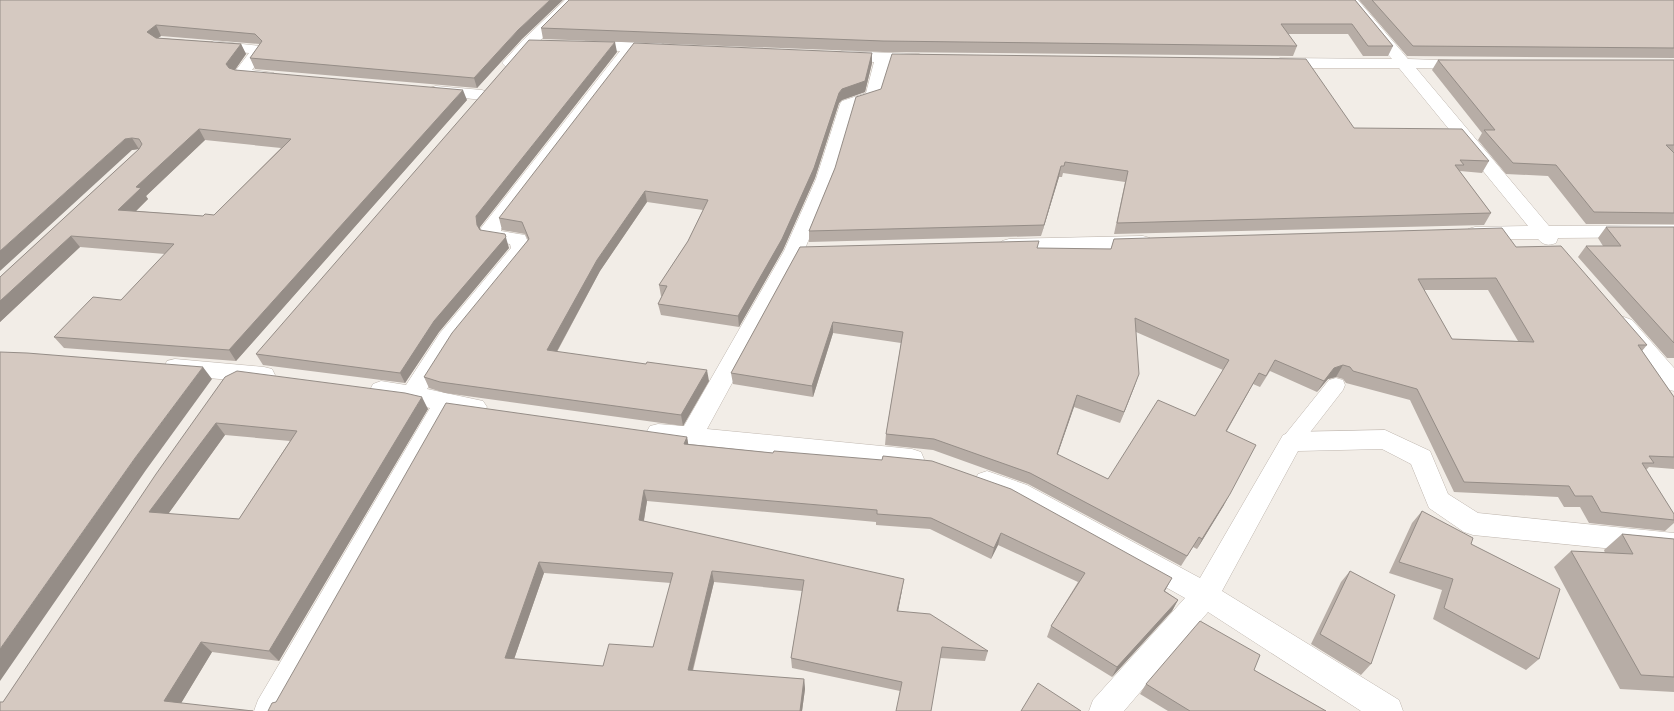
<svg xmlns="http://www.w3.org/2000/svg" width="1674" height="711" font-family="Barlow,sans-serif">
  <style>
    .lines { fill: none; stroke-linecap: round; stroke-linejoin: round }
    .lane-casing { stroke: #bfb6ae; stroke-width: 1 }
    .street-casing { stroke: #bfb6ae; stroke-width: 1 }
    .lane { fill: #fff; fill-rule: evenodd }
    .street { fill: #fff; fill-rule: evenodd }
    .wall { fill: #b7ada6; fill-rule: evenodd }
    .shaded-wall { fill: #958d87 }
    .building { fill: #d5c9c1; stroke: #958d87; fill-rule: evenodd }
  </style>
  <rect width="100%" height="100%" fill="#f2ede7"/>
  <g class="lines">
    <defs>
      <path id="lane" d="M1336,378l7,2 2,5 -2,5 -45,58 -7,2 -7,-2 -3,-6 3,-6 45,-56z"/>
      <path id="street" d="M565,0h15l-65,66h-10l-3,-3 20,-22z
        M1344,0h14l50,59 62,2 3,3 -3,3 -5,2 -49,-1 133,158 125,-1v12l-116,1 -2,5c-8,3 -13,2 -18,-4h-63l-7,-2 -3,-4 3,-4 7,-2 53,-1 -129,-158h-119l-5,-2 -3,-3 3,-3 5,-2 112,1z
        M214,41l46,5 6,5 -14,19 22,3 2,3 -2,3 -6,2 -33,-4 -2,-3 16,-21 -40,-4 -3,-3 3,-3z
        M586,41l75,2 5,2 3,3 -3,3 -31,1 -134,177v2l24,4 6,14 -75,94 -29,46 56,12 4,6 -4,6 -8,3 -23,-4 -167,299h-31l4,-11 172,-292 -57,-12 -3,-6 3,-6 8,-3 25,4 34,-52 71,-85 -1,-4 -25,-4 -3,-4 -1,-8 139,-177 -39,-2 -3,-3 3,-3z
        M842,51l77,3 5,2 3,3 -3,3h-34l-11,37 -24,8 -21,72 -30,72 -97,178 205,20 9,3 3,7 -3,7 -9,3 -218,-23 -4,1 -40,-7 -4,-7 4,-7 8,-2 26,2 100,-175 32,-72 24,-75 2,-3 24,-8 8,-31 -37,-3 -3,-3 3,-3z
        M436,86l46,4 6,2 2,3 -2,3 -6,2 -52,-6 -2,-3 2,-3z
        M1143,236l7,2 3,4 -3,4 -7,2 -134,3 -7,-2 -3,-4 3,-4 7,-2z
        M1624,317l8,3 42,48v23l-8,-2 -50,-59 -3,-5 3,-5z
        M175,359l89,8 8,2 3,6 -3,6 -8,2 -89,-8 -8,-2 -3,-6 3,-6z
        M1385,430l45,21 18,43 30,19 196,20v22l-201,-20 -9,-3 -35,-24 -18,-44 -29,-15 -84,2 -76,140 177,109 4,11h-42l-153,-99 -84,99h-35l4,-11 92,-102 -176,-99 -31,-11 -3,-7 3,-7 9,-3 40,14 173,93 83,-143 8,-3z"/>
    </defs>
    <use href="#lane" class="lane-casing"/>
    <use href="#street" class="street-casing"/>
    <use href="#lane" class="lane"/>
    <use href="#street" class="street"/>
  </g>
  <path class="wall" d="M0,0l521,40 -44,48 -222,-19 -5,-11 10,-14 -99,-8 -3,2 83,6 5,10 -11,16 232,30 -231,261 -172,-13 -10,-11 67,-37 44,-46 -85,-7 -80,75v-45l139,-128 -7,1zM205,140l76,8 -67,67 -11,1 -67,-5 12,-12 -2,-3z
    M1355,0l38,46 -5,10h-25l-15,-22h-60l9,12 -4,10 -410,-4 -340,-13 -2,-11z
    M1359,0h315v58l-267,-2z
    M617,52l-137,175v3l29,18 -70,84 -34,51 -142,-18 -7,-11z
    M872,53v10l-7,29 -23,8 -3,3 -24,75 -32,72 -44,77 -78,-12 -3,-11 4,-8h-1l-2,-11 29,-44 15,-31 -56,-8 -47,69 -43,81 152,29 -26,45 -238,-33 -16,-5 -5,-11 104,-137 -3,-6 -23,-4 -3,-12z
    M1438,60h236v164h-88l-38,-48 -42,-2 -28,-34 4,-7 -50,-63z
    M1354,128l135,33 -7,12 -22,-2v1l31,41 -7,12 -370,9 11,-52 -62,-9 -1,4h-3l-18,59 -232,6v-11l26,-63z
    M1606,227h68v131h-7l-89,-101 8,-11h17l-5,-8z
    M1114,239l402,8 131,98 -5,6 32,46v72l-25,-2 -3,3 28,44v9l-9,8 -76,-8 -9,-16h-16l-6,-10 -104,-5 -44,-92 -64,-17 -3,-4 -7,-2 -8,2 -11,13 -47,-21 -10,16 -7,-3 -26,47 -3,74 -27,44 -4,-2 -12,19 -153,-82 -95,-34 -48,-5 1,-11 15,-91 -68,-10 -20,64 -80,-13 -2,-11 69,-126 311,2zM1424,290h64l30,51 -66,-2zM1136,332l87,38 -28,46 -87,63 -51,-24 17,-48 46,16 15,-38z
    M225,377l203,32 -149,252 -67,-9 -31,51 -178,-1zM225,435l65,6 -51,78 -71,-5z
    M687,437l1,7 85,9 392,138 13,9 -6,11 -60,66 -65,-40 4,-11 27,-44 -80,-37 -7,14 -61,-30 -54,-4v-3l-229,-21 -3,20 258,69 -4,21 90,40 -3,10 -45,-3 -40,33 -108,-23 -1,-10 11,-67 -88,-9 -21,89 111,8 1,10 -3,22h-534l8,-9zM544,573l127,10 -18,64 -50,19 -89,-7z
    M1422,511l117,148 -13,11 -93,-51 9,-29 -53,-17 23,-50z
    M1622,534l52,5v153l-54,-3 -66,-122 17,-16 34,2 -1,-3z
    M1350,571l21,93 -10,11 -50,-31 30,-62z
    M1254,670l72,41h-158l-28,-17 6,-10z"/>
  <path class="shaded-wall" d="M550,0h13l-42,40 -44,48 -3,-10 44,-48z
    M156,25l5,11 -9,6 -5,-10z
    M615,42l2,10 -137,175 1,9 -4,-11 -1,-9z
    M241,44l5,10 -14,20 -6,-10z
    M872,53v10l-7,29 -23,8 -3,3 -24,75 -32,72 -44,77 -1,-11 101,-223z
    M463,90l4,10 -231,261 -7,-11z
    M199,129l6,11 -59,56 2,3 -22,22 -8,-11 18,-23z
    M132,138l7,11 -7,1 -132,121v-20l125,-112z
    M1061,166l-2,11 -18,59 3,-11z
    M645,191l2,11 -47,69 -49,91 -4,-12 50,-90z
    M505,234l4,14 -70,84 -34,51 -5,-10 34,-52z
    M71,236l9,11 -80,75v-21z
    M833,322v11l-20,64 -1,-11z
    M1343,365l-7,12 -8,2 -11,13 7,-11 10,-13z
    M203,367l9,12 -66,91 -146,211v-32l135,-191z
    M707,370l2,11 -26,45 -2,-11z
    M1259,373l-6,11 -33,58 6,-11z
    M1139,374l-4,11 -15,38 4,-11z
    M1077,395l-3,12 -20,58 3,-11z
    M422,397l6,12 -149,252 -10,-10z
    M216,423l9,12 -64,89 -12,-12z
    M687,437l2,11 -5,-4z
    M644,490l3,11 -5,30 -3,-11z
    M1230,494l-6,11 -27,44 5,-10z
    M1001,533l-3,12 -7,14 3,-11z
    M539,562l5,11 -33,95 -6,-10z
    M712,571l2,11 -24,98 -2,-10z
    M1172,578l-6,11 -8,13 6,-11z
    M904,579l-2,11 -6,32 1,-11z
    M1178,600l-6,11 -60,66 5,-10z
    M201,642l11,10 -35,58 -13,-9z
    M804,679l1,10 -3,22h-2z"/>
  <path class="building" d="M0,0h550l-32,30 -44,48 -224,-20 12,-17 -7,-7 -99,-9 -9,7 9,6 85,6 -15,20 3,4 6,2 228,20 -234,260 -175,-13 39,-40 28,3 53,-56 -103,-8 -71,65v-24l139,-128 3,-5 -3,-5 -7,-1 -7,1 -125,112zM199,129l92,10 -77,76 -9,-1 -2,2 -85,-6 23,-22 -5,-1z
    M569,0h786l38,46h-25l-16,-22h-71l16,22 -414,-5 -342,-13z
    M1372,0h302v48l-261,-2z
    M529,40l86,2 -139,174 1,9 3,5 25,4 1,3 -72,84 -34,52 -144,-19z
    M634,43l238,10 -7,28 -23,8 -3,4 -25,75 -32,71 -44,77 -80,-12 9,-18 -8,-1 29,-44 20,-41 -63,-9 -48,69 -50,90 99,14 1,-2 60,8 -26,45 -241,-33 -16,-5 28,-44 77,-94 -7,-17 -23,-4z
    M892,54l414,5 48,69 108,1 27,32 -29,-1 4,5h-9l36,48 -374,10 11,-52 -63,-9 -1,4h-3l-17,59 -235,6 26,-63 21,-71 25,-8z
    M1438,60h236v85h-8l8,8v60l-80,-1 -38,-47 -43,-2 -29,-33h11z
    M1606,227h68v116l-88,-97h35z
    M1502,228l14,19 45,-1 86,99h-9l36,52v60l-25,-1 5,7h-12l32,51v6l-73,-8 -9,-16h-17l-6,-10 -105,-4 -47,-93 -64,-18 -3,-4 -7,-2 -9,3 -10,13 -49,-21 -9,16 -7,-3 -33,58 30,14 -26,49 -28,45 -3,-2 -12,19 -157,-83 -96,-34 -48,-5 17,-102 -70,-10 -21,64 -81,-13 69,-126 239,-6 -2,7 74,1 3,-10zM1496,278l38,64 -82,-3 -34,-60zM1135,318l94,42 -34,56 -37,-16 -50,79 -51,-25 20,-59 47,17 15,-38z
    M0,352l27,1 176,14 -68,91 -135,191z
    M237,371l168,22 17,4 -153,254 -68,-9 -37,59 89,10h-253v-9h3l153,-228 69,-97zM216,423l81,8 -58,88 -90,-7z
    M446,403l241,34 -3,7 89,9 1,-2 108,9 1,-4 49,5 79,28 161,89 -8,13 14,9 -61,67 -66,-41 34,-53 -84,-40 -7,15 -63,-30 -54,-4v-4l-233,-20 -5,30 265,59 -7,32 33,3 58,37 -46,-4 -11,64h-35l6,-29 -111,-24 13,-78 -92,-9 -24,99 116,9 -4,32h-532l4,-8 4,-1zM539,562l134,11 -20,74 -44,-3 -6,22 -98,-8z
    M1422,511l51,27 -2,6 89,45 -21,70 -95,-51 9,-29 -54,-17z
    M1622,534l52,5v138l-33,-2 -70,-124 62,3z
    M1350,571l45,24 -24,69 -51,-30z
    M1200,621l60,34 -6,15 72,41h-136l-44,-27z
    M1038,683l43,28h-60z"/>
</svg>
